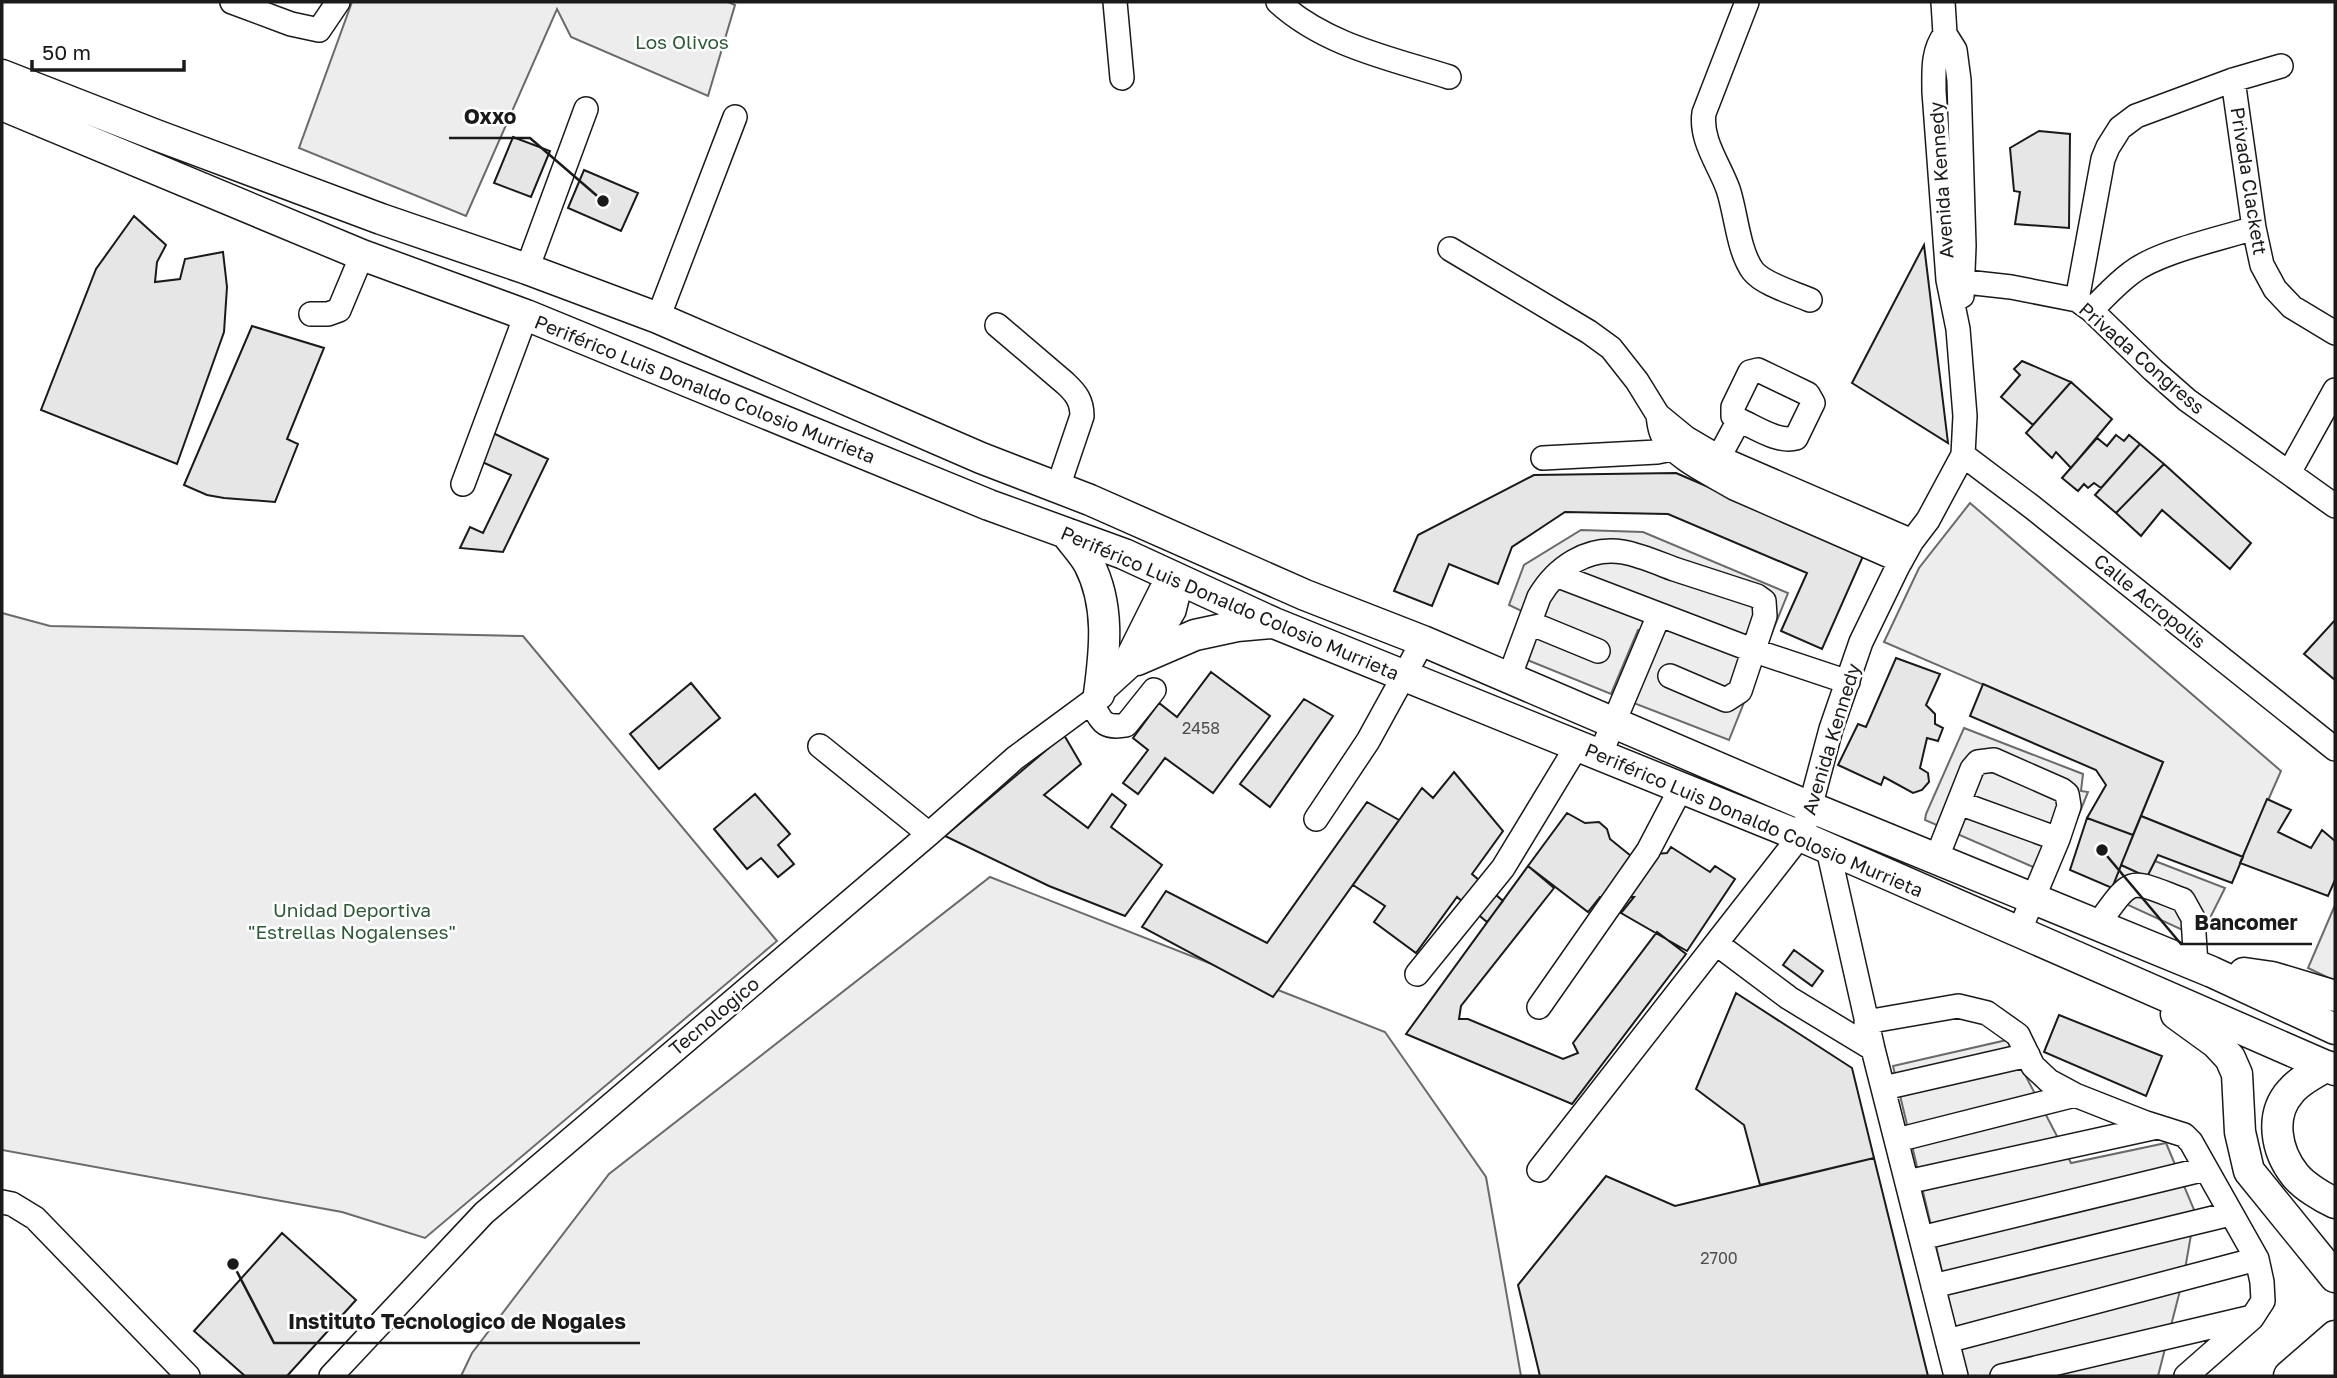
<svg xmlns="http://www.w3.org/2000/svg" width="2337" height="1378" font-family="'Golos Text',sans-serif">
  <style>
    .built { fill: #ededed; stroke: #6a6a6a; stroke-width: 2 }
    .building { fill: #e6e6e6; stroke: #1a1a1a; stroke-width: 2 }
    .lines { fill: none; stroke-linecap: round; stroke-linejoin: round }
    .minor-casing { stroke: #1a1a1a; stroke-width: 26 }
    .major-casing { stroke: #1a1a1a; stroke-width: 33 }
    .minor { stroke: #fff; stroke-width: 23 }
    .major { stroke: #fff; stroke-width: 30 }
    .labels { text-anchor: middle; stroke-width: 5; stroke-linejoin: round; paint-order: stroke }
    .number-label { font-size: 16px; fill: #4d4d4d }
    .park-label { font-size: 19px; fill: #2b5a34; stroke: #fff }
    .street-label { font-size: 19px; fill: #1a1a1a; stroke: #fff }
    .leader { fill: none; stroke: #1a1a1a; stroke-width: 2.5 }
    .callout-dot { fill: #1a1a1a; stroke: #fff; stroke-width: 2.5 }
    .callout-label { font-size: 21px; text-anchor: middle; font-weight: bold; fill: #1a1a1a; stroke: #fff; stroke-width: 5; stroke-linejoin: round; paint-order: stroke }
  </style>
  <rect width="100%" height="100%" fill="#fff"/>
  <path class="built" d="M352,2h376l7,3 -27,91 -137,-59 -14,-28 -91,207 -167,-68z
    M1970,503l311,268 -38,86 -102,-41 22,-54 -279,-120 35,-74z
    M1581,530l62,2 145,61 -59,147 -98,-38 28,-65 -21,-7 -27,64 -101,-41 16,-40 -17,-8 15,-40z
    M2,613l48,13 473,10 254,305 -352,297 -83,-26 -340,-62z
    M1964,728l119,46 -2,17 7,1 -34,84 -129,-56 1,-6z
    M2155,861l70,27 -25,50 -72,-33 -14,-12 -2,-5 9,-23 26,11z
    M990,877l395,155 101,145 35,199h-1060l11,-23 137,-179z
    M2335,905v76l-27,-13z
    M2007,1040l64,123 95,-20 29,69 -11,63 -26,101h-191l-74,-310z"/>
  <path class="building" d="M2039,131l31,3 -1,94 -54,-4 5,-32 -6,-1 -4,-43z
    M513,137l37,14 -19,46 -37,-14z
    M584,170l54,23 -17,38 -53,-23z
    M134,216l32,29 -9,17 -2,20 25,-3 5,-20 38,-7 4,35 -3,45 -47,132 -136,-54 55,-141z
    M1924,245l24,198 -96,-60z
    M252,326l72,22 -37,91 11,5 -23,58 -51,-4 -17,-3 -23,-10z
    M2022,361l49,21 -38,43 -32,-28 19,-22 -6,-6z
    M2071,382l41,37 -41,49 -15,-16 -4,6 -26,-25z
    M493,433l55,26 -45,93 -43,-4 10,-21 13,6 28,-58 -31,-14z
    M2116,435l8,6 5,-6 11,9 -39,44 -7,-5 -6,5 -4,-4 -6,7 -16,-13 35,-40 10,8z
    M2140,444l24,20 -48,49 -21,-18z
    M2164,464l87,79 -21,26 -68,-59 -21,26 -25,-23z
    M1676,473l188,81 -42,95 -41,-18 26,-58 -139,-59 -103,-2 -53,35 -14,37 -49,-20 -17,42 -38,-15 24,-56 116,-60z
    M2335,620v60l-31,-26z
    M1896,658l44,16 -14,31 9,9v10l8,4 -5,13 -11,-3 -7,30 8,5 1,9 -7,8 -9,3 -29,-16 -3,8 -43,-20 20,-41 8,3z
    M1211,672l59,44 -57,77 -48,-35 -27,36 -15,-11 25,-33 -15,-12 26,-35 18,14z
    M691,683l29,35 -61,51 -29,-35z
    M1983,684l180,78 -30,73 -46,-17 19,-33 -10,-15 -126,-54z
    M1304,699l29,17 -63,91 -30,-23z
    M1064,735l17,29 -37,31 44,33 24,-34 14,11 -15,22 51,38 -37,51 -76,-30 -104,-50z
    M1454,772l49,59 -31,43 31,27 -16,21 -30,-25 -41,56 -42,-31 11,-16 -32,-21 69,-97 11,10z
    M755,794l35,40 -12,11 16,19 -16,13 -17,-19 -14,11 -33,-40z
    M2267,799l24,11 -13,22 33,16 11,-18 13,11v39l-7,16 -88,-33z
    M1367,802l32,18 -126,177 -131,-70 24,-36 101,52z
    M1567,813l18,10 14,-1 8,7 3,10 21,17 36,-3 4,-6 39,25 5,-6 20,13 -48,72 -66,-38 13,-16h-34l-12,15 -60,-46z
    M2141,816l102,41 -11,26 -74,-28 -11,22 -26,-12z
    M2087,818l46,17 -21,53 -42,-18z
    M1528,866l26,22 -93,118 -2,13h9l95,40 15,-6 -5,-10 84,-111 29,22 -114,150 -166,-70z
    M1794,950l29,21 -11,15 -29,-21z
    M1736,993l116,75 22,90 -114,27 -16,-60 -48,-36z
    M2059,1015l103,41 -16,40 -102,-44z
    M1874,1158l54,218h-388l-22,-91 88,-109 69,30z
    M282,1233l74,67 -69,76h-42l-51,-45z"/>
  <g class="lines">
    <defs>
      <path id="minor" d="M232,2l59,22 28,6 19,-28
        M1115,2l7,76
        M1278,2c47,43 111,56 171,75
        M1747,2l-43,111c-4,27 15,51 24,76 8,23 10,62 25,82 10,13 41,22 57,29
        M1943,2l2,32 10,16 4,30 5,166 -2,50
        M2233,80l21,148 8,37 13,24 17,18 43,26
        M1450,249l139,83 22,16 26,33 21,34 28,23 34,20 192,83
        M527,269l59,-160
        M1948,280l63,7 66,13 14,10 62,60 34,30 148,106
        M2077,300l26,-141 5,-12 12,-19 16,-12 97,-36 48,-14
        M2091,310c13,-12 25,-26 40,-37 26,-21 89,-34 123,-45
        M311,314h17l11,-4 23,-55
        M658,318l77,-201
        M997,325l68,58c11,10 17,18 17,33l-24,71
        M1658,415c1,7 1,14 5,21 11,22 50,39 71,52l167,73
        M1963,455l69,52 303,242
        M1543,458l114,-6 15,-3 8,-7
        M1712,470l27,-50c16,7 39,23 57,18l17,-35 -5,-9 -50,-24 -8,2 -17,35v9l6,4
        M2290,471l45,-81
        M463,484l63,-169
        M1556,575l196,75 96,32
        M1530,623l68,28
        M1509,678l30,-81c17,-29 48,-51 84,-45 17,3 35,11 51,17 28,9 55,18 83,27l7,5 1,15 -25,75 -14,9 -56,-24
        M1091,702c11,19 11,27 35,23l28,-35
        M820,746l109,88
        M1600,755l59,-140
        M1959,803l99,36
        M1316,819l52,-78 55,-100
        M1828,849l45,200 83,327
        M1937,857l35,-88 6,-7 16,-2 68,30 5,4 2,12 -11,33 -39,93
        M2098,924c36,-49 29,-45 85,-24l10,18 3,47
        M1717,944l72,54 84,51
        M1417,974l86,-106 74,-122
        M1539,1007l109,-156 33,-63
        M1866,1022l92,-16 29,7 31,22 15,31 16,15 26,14 71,28 38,12 7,7 66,117 5,23 1,19 -11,17 -66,58
        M1884,1088l144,-33
        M1897,1140l178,-45
        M1539,1170l261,-334 7,-17 24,-90 30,-87 36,-74 15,-27 16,-21 35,-65 2,-39 -7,-87 -10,-49 -14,-188c0,-21 -2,-40 11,-58
        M1907,1182l250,-55
        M2,1202l10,2 23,14 153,158
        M1921,1238l284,-69
        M1933,1286l297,-72
        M1947,1341l310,-82
        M331,1376l153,-163 445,-379 86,-76 76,-56 46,-42 20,-20 17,-29 5,-20 -2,-11 -16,10 -44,88
        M2002,1376l246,-58"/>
      <path id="major" d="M2,75l154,60 225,84 146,50 131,49 323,140 109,42 215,95 118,46 387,166 402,165 123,57
        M2,105l360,150 164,60 463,190 135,49 150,69 526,213 535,234
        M1066,533c7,10 17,20 23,31 21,41 16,86 10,130
        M1137,660l58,-25 42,-9 34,-3
        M2244,973l28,4 63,19
        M2176,1014l40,29 14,15 7,16 3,58 9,39 86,106
        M2327,1066c-12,7 -28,15 -36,25 -22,24 -15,60 4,84 9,11 27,22 40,28
        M2289,1376l46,-40
        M2328,1376l7,-6"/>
    </defs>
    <use href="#minor" class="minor-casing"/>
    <use href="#major" class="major-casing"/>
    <use href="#minor" class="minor"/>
    <use href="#major" class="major"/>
  </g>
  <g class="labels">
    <g class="number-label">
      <text x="1201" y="734">2458</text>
      <text x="1719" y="1264">2700</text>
    </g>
    <g class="park-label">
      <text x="682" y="49">Los Olivos</text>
      <text x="352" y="917">Unidad Deportiva<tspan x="352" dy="22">"Estrellas Nogalenses"</tspan></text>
    </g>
    <g class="street-label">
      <text transform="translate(1941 180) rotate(-94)" y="7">Avenida Kennedy</text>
      <text transform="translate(2249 181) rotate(81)" y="7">Privada Clackett</text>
      <text transform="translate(2142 358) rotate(41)" y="7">Privada Congress</text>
      <text transform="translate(705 389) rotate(22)" y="7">Periférico Luis Donaldo Colosio Murrieta</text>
      <text transform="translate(2150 601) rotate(39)" y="7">Calle Acropolis</text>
      <text transform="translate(1230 603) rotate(23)" y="7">Periférico Luis Donaldo Colosio Murrieta</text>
      <text transform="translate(1831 739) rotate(-73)" y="7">Avenida Kennedy</text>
      <text transform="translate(1754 820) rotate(23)" y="7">Periférico Luis Donaldo Colosio Murrieta</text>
      <text transform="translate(714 1016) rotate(-40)" y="7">Tecnologico</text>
    </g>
  </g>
  <path class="leader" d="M603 201L530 138H449M2102 850L2181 944H2312M233 1264L274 1343H640"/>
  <g class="callout-dot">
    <circle cx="603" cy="201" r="7"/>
    <circle cx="2102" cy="850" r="7"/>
    <circle cx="233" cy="1264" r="7"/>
  </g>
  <g class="callout-label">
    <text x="490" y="124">Oxxo</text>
    <text x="2246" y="930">Bancomer</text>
    <text x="457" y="1329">Instituto Tecnologico de Nogales</text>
  </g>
  <rect width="2337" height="1378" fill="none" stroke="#1a1a1a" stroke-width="7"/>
  <path d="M32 60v10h152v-10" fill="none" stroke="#1a1a1a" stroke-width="3.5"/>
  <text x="42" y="60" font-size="21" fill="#1a1a1a" stroke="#ffffff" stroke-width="5" paint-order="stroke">50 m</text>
</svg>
